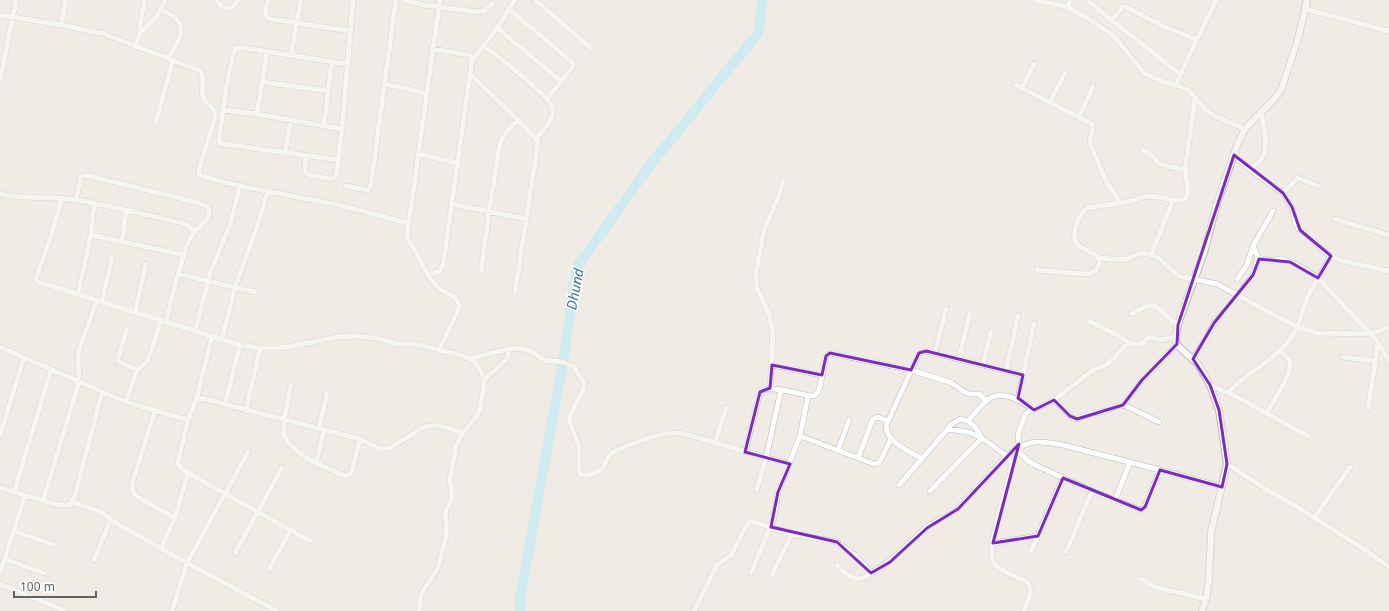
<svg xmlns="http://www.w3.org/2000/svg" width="1389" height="611" font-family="'Noto Sans',sans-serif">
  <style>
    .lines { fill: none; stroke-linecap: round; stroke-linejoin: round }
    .river { stroke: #a6e6ff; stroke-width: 10 }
    .minor-casing { stroke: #b6b9bd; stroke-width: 6 }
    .tertiary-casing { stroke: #b6b9bd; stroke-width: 8 }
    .minor { stroke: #fff; stroke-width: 5 }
    .tertiary { stroke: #fff; stroke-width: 6 }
    .marked { fill: none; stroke: #7b2cbf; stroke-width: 3; stroke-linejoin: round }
    .labels { text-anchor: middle; stroke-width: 3; stroke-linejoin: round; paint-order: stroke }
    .water-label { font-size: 14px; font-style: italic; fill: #36779b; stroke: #fff }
  </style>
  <rect width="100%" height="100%" fill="#f0ece5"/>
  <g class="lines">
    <path class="river" d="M520,611v-13l43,-236 14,-95 74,-103 108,-132 3,-32"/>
    <defs>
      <path id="minor" d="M216,0l4,5 7,4 6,-2 5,-7
        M268,0l-3,13 2,4 4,2 79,12
        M404,0l19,5 55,7 5,-1 9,-7
        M535,0l56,48
        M1035,0l33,7 22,13 21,14 7,7 26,32 12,6 20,6
        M1216,0l-30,62 -10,23 12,5 19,21 8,5 30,13
        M1089,2l91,72
        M1068,7l2,-7
        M161,9c6,4 15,7 18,13 7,11 -5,27 -11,36
        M509,9l64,54v3l-26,33
        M1305,9l84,22
        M0,15l61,10 5,-25
        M1112,20l11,-13h3l37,19 34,14
        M61,25l43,9 97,37c4,7 0,17 2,25 2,7 9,10 12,16v5l-16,53v4l6,3 35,9 99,19 69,18
        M497,28l64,53
        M140,33l1,-15 4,-18
        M135,46l5,-13 18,-18 7,-15
        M484,46c12,9 69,52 69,64 0,11 -11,21 -17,29
        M291,55l10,-55
        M472,61l25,-33 18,-28
        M470,74l48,46 18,19 2,4 -23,149
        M0,81l16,-81
        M262,82l66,9
        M385,84l41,9
        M1016,85l76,39 1,3 -3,14 1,5 16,37 14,20
        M1022,88l12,-24
        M1050,102l15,-29
        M223,110l34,4 85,15
        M257,114l10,-63
        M1079,117l14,-31
        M156,122l17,-62
        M324,125l8,-64
        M1143,150l10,6 5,7 2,1 25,6
        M285,153l6,-33
        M418,154l39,9
        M1234,155l23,20 26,18 9,14 4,18 4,5 8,5 18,18 13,7 50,11
        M306,156l-1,15 1,3 24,5 6,-2 6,-48 11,-129
        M339,160l-115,-16 -4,-1 -1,-5c2,-14 11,-83 17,-90h8l103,16
        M1249,168c4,-2 8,-4 11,-7 10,-10 4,-36 1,-48
        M346,186l22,4 3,-6 25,-184
        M1283,193l15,-15 20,8
        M0,194c26,6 51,2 77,6 35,6 70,15 105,23l5,2 7,6
        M62,198l-12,41 -14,39v3l2,1 202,63 20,3h22l55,-11 18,-1 20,2 23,6h15l15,3 35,9 7,3 6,4 4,6 4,11v6l-4,23 -3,7 -14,17 -7,12 -6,34 2,17 -1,5 -6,12 2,14 -1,10 -8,31 -17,26 -2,17
        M76,200l5,-23 5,-2 113,28 9,4c6,14 -13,20 -18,31 -11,26 -17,56 -24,84
        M451,204l75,15
        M1335,219l54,16
        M91,235l93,20
        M122,242l4,-32
        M1151,255l22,-55h10l4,-4 1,-7 -3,-19 10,-73
        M1331,256l-13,22 60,64 11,19
        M1099,258l26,2 16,-7 10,2 9,4 18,17 39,8 80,43 20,6 54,1 18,-7
        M1037,270l48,4c5,0 10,-1 13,-7 5,-12 -6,-13 -14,-18 -4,-2 -7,-5 -9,-9 -2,-12 3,-24 12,-32l45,-7 14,-5 13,1 14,3
        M481,271l8,-59 11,-69 7,-12 11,-11
        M178,274l77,18
        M429,274l10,-2 4,-7 29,-204 -1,-4 -2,-2 -37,-6
        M1237,279l10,-14 6,-19 20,-35
        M78,294l13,-59 3,-31
        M102,301l10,-43
        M135,312l11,-48
        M1132,314c8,-4 14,-10 23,-8l23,19
        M1089,321l30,15 12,8
        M127,328l-9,31v2l19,9
        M195,331l16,-60 19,-46 10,-39
        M212,336l-15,61 -9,23 -10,42 1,4 9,7 122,68
        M222,339l13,-52 22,-60 11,-36
        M0,347l119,52 14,5 55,16
        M439,350l20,-42v-4c-3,-9 -12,-10 -19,-15 -10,-8 -18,-24 -23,-35 -3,-7 -9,-11 -10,-19l33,-235
        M935,353l11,-44
        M1343,357l32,4
        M470,359l30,-8 17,-3 14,3 13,9 19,2 11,5 10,16v5l-12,23 -3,8 10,28v23l1,4c7,3 20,-1 24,-8 3,-6 3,-10 9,-14 22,-9 43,-20 68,-19l108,31
        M959,359l11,-46
        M1193,359l13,-20 8,-16 16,-17 23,-31 5,-17 -5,-12
        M772,365l50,10
        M983,365l8,-34
        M1006,371l12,-55
        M484,380l23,-21 3,-11
        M291,385l-7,35v16c14,23 39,30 61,40l6,-2 9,-35
        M1210,385l29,13 69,38
        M770,389l3,-57 -4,-18 -12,-26 -1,-7v-8l8,-43 15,-35 4,-15
        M1228,393c17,-20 43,-30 59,-50 12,-13 14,-30 20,-45 3,-7 7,-13 11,-20l-15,-10 -13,-6 -10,-3 -10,2 -12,-3
        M197,397l163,42 20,10h5l5,-1 32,-20c13,-6 27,1 41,5
        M1018,399l16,-75
        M1054,400l19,18 4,1 12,-5 16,-3 15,-6 6,1 33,16
        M126,402l11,-32 9,-7 5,-11 10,-32
        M225,405l15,-60
        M1123,405l19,-25 35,-36
        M1368,409l10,-66
        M155,411l-23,73c0,6 1,9 6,13l37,21
        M246,411l14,-63
        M1267,413c7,-14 25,-37 23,-53l-10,-9
        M968,421c6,-7 12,-15 19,-21 15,-11 35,1 47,10
        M319,428l8,-34
        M0,435l24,-77
        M800,436l74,28 4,-1 2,-2 11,-22
        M715,443l11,-35
        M1020,447l-2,-8 1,-8 6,-16 3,-3 26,-12 39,-30 13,-5 8,-7 11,-12 3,-2h13l8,-7 12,3 14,-3
        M1016,449l12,12 9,5 55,25 49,19 4,-3 15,-37
        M838,450l11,-30
        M745,452l15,-60c7,-9 43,4 54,4l5,-5 7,-35 4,-3 81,17 41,13 12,9 6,2h9l8,7
        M858,458l15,-39 5,-2 10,4
        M922,459c-13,-8 -35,-16 -36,-33l33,-73 7,-2 97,24
        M316,464l8,-35
        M1227,464l37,24 30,17 73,46 22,16
        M899,485l53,-61 8,-5 8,2 8,7 6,10 25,18 4,5v9c-4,17 -26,80 -17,93 6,9 22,13 32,18l3,3 2,9 -7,18
        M0,488l59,17h11l5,-9 27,-104
        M757,489l9,-31 15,-68
        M930,491l52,-53 -14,-6 -21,-3
        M14,492l37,-122
        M1115,500l15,-38
        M43,501l36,-119 -1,-29 19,-53
        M72,502l30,10 14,11 71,40 90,48
        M1314,518l36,-51
        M14,531l40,14
        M993,543l45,-7
        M161,548l14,-30 13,-45
        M1031,551l32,-73
        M1066,552l26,-61
        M235,553l47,-85
        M5,559l39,14
        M94,560l17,-41
        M837,565c6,5 12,14 20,14 5,0 10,-3 14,-6 24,-13 35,-28 55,-45 10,-8 22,-11 32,-19l49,-53c22,-17 30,-16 56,-11l97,25 62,17
        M269,569l22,-39
        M0,573l25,-77
        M751,573l23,-55 4,-26 22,-56 8,-40
        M772,575l20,-41
        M1141,579l14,8 51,12
        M0,584l66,27
        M172,611l15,-48 61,-111
        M694,611l23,-46 14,-10 15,-29 3,-4h5l38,12 45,8 19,14 15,17"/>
      <path id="tertiary" d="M1202,611l4,-12 3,-20 2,-46 16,-69 -8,-54 -9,-25 -12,-21 -19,-17 -2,-3 -2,-7 5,-19 24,-65 13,-50 21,-60 7,-14 30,-31 6,-8 17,-51 9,-39"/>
    </defs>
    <use href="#minor" class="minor-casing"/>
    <use href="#tertiary" class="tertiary-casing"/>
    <use href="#minor" class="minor"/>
    <use href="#tertiary" class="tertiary"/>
  </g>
  <path d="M0 0H1389V611H0ZM1234,155l49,38 9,14 8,23 31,26 -13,22 -28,-16 -31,-3 -6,16 -39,48 -21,36 17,26 9,25 8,54 -5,23 -62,-17 -15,37 -4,3 -78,-32 -25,58 -45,7 26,-99 -61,65 -31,19 -37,34 -19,11 -34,-31 -66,-15 7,-35 12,-28 -45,-12 15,-60 10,-4 2,-23 50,10 4,-19 4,-3 81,17 8,-17 7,-2 97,24 -5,23 16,12 20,-10 16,16 7,3 46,-14 19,-25 35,-36 1,-19z" fill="#f0ece5" fill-opacity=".55" fill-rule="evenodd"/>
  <path class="marked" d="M1234,155l49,38 9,14 8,23 31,26 -13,22 -28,-16 -31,-3 -6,16 -39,48 -21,36 17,26 9,25 8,54 -5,23 -62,-17 -15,37 -4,3 -78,-32 -25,58 -45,7 26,-99 -61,65 -31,19 -37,34 -19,11 -34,-31 -66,-15 7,-35 12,-28 -45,-12 15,-60 10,-4 2,-23 50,10 4,-19 4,-3 81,17 8,-17 7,-2 97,24 -5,23 16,12 20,-10 16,16 7,3 46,-14 19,-25 35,-36 1,-19z"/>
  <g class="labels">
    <g class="water-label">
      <text transform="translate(575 289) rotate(-79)" y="5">Dhund</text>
    </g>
  </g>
  <path d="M14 591v6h82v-6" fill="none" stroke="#5d6366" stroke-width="2"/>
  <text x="20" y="591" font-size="12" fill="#5d6366" stroke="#ffffff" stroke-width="3" paint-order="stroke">100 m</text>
</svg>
